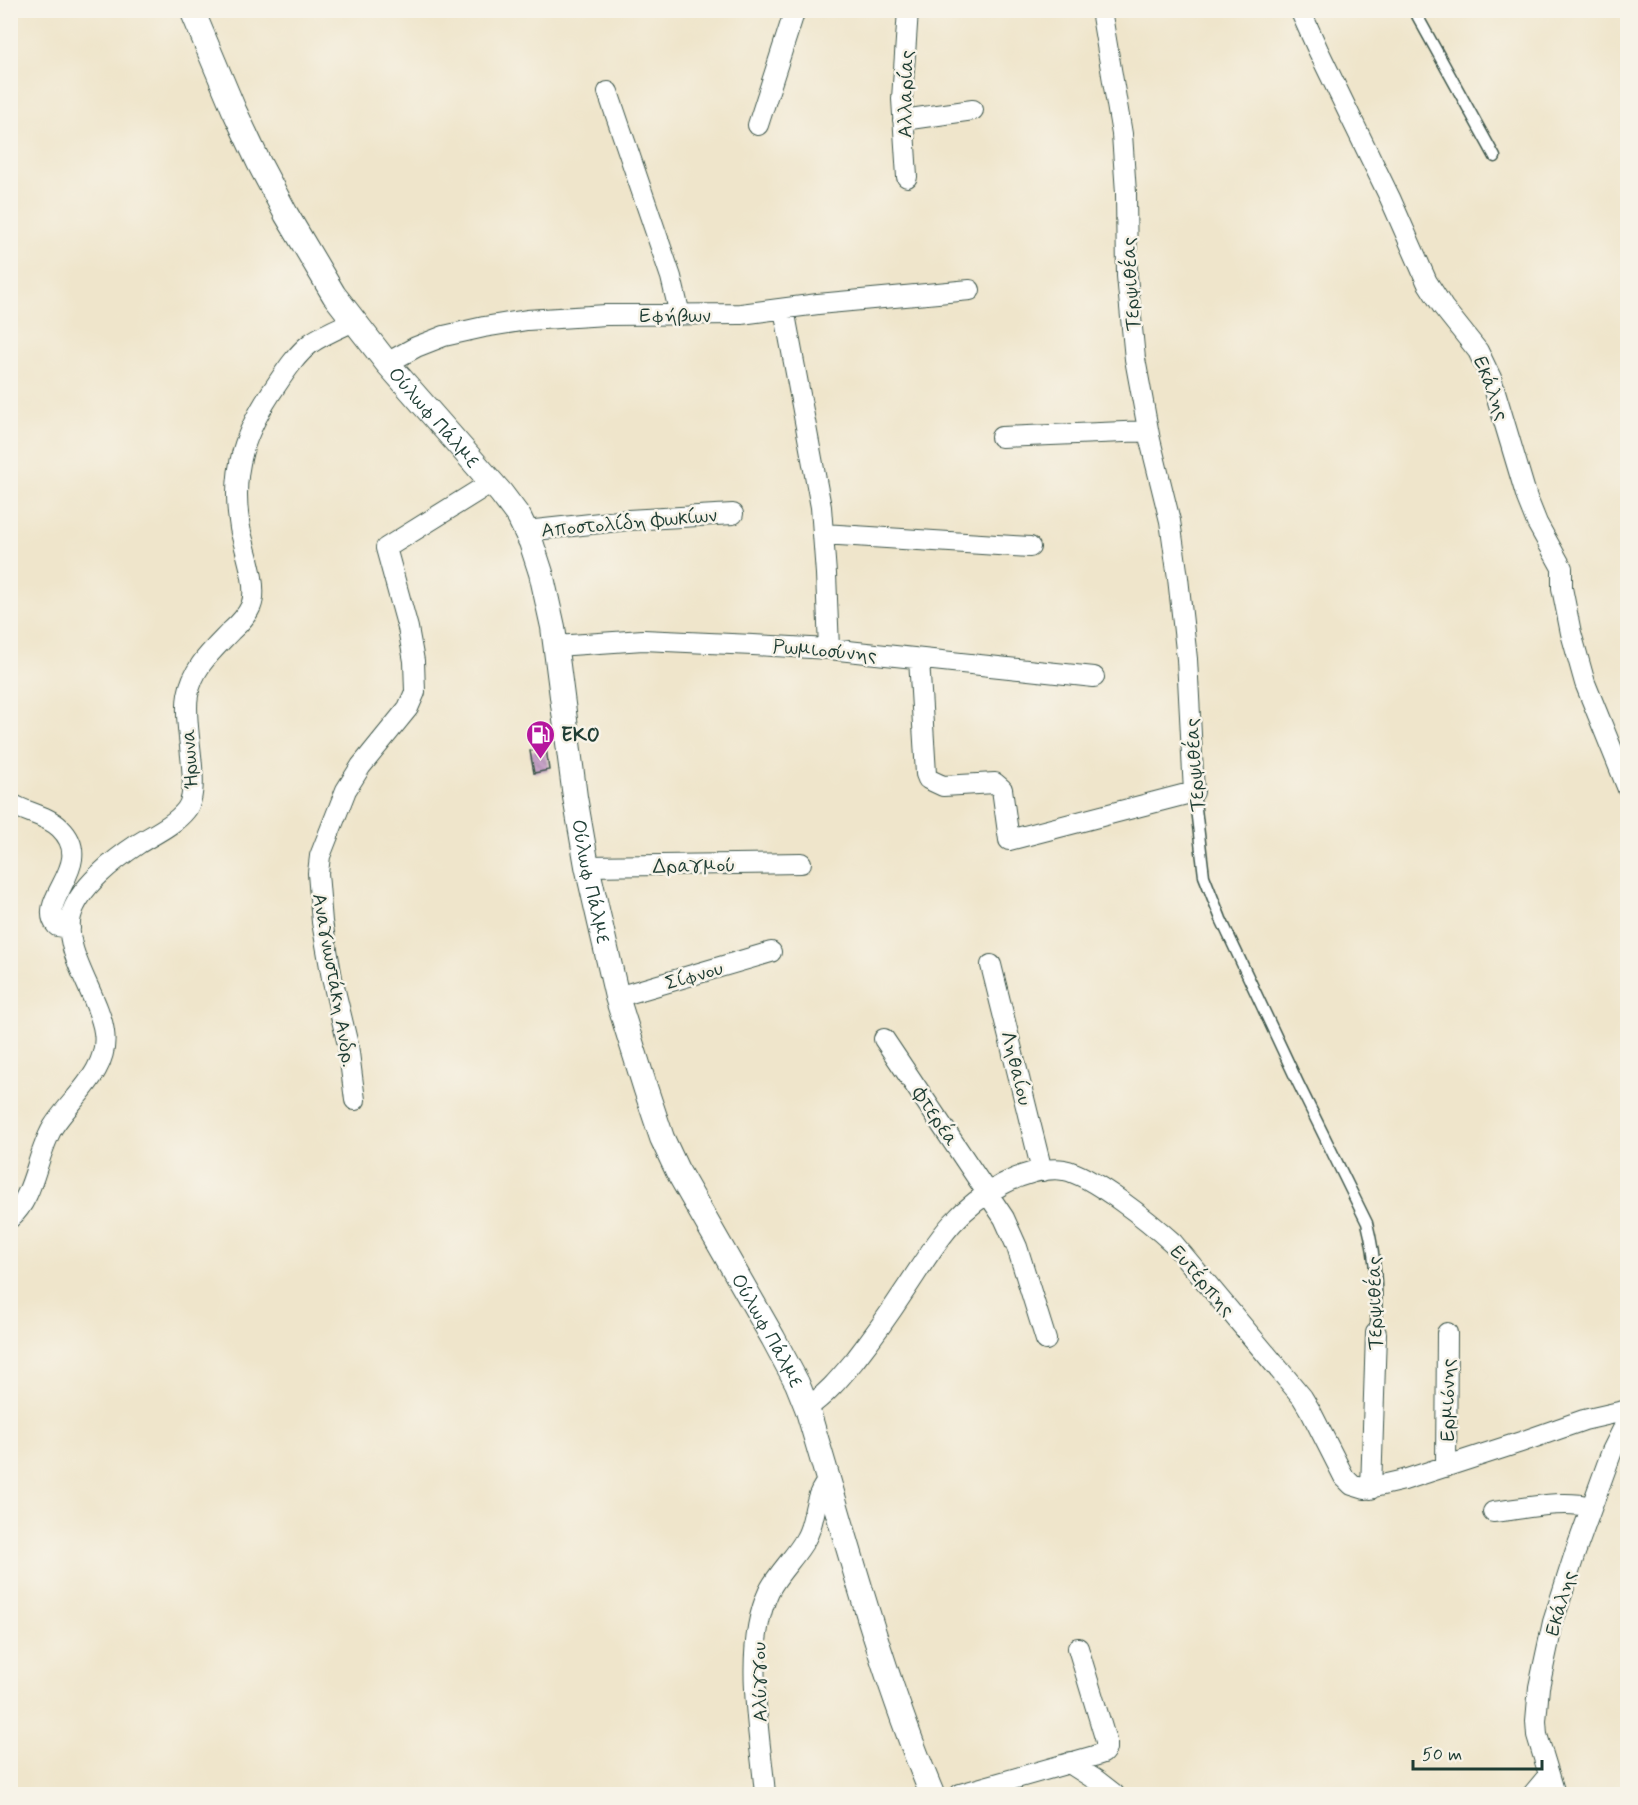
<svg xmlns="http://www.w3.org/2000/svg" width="1638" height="1805" font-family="Mynerve,sans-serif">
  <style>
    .building { fill: url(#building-back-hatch) }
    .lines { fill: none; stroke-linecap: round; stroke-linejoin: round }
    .service-casing { stroke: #3e564b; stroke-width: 13 }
    .minor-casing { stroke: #3e564b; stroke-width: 22 }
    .tertiary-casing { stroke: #3e564b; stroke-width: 26 }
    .service { stroke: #fff; stroke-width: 10 }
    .minor { stroke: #fff; stroke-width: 20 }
    .tertiary { stroke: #fff; stroke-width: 24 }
    .labels { text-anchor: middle; stroke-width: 5; stroke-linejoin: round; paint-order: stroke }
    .street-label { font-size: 20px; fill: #1f3d34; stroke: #f7f3e8 }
    .poi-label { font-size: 20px; font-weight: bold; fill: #1f3d34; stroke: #f7f3e8; text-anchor: start }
  </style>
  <defs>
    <pattern id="building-back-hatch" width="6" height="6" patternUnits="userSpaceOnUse" patternTransform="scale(1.5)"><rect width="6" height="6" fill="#c096c3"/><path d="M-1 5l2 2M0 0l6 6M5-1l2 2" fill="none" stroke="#9b7c9f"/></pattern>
  </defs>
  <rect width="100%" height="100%" fill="#f7f3e8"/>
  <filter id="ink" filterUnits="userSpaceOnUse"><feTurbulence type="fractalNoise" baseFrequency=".0167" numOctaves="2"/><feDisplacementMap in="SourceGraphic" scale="12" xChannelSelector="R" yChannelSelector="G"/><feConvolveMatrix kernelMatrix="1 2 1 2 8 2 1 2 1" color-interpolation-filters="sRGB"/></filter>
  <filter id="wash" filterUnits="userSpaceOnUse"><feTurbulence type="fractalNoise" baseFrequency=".008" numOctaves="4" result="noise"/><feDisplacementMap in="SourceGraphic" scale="24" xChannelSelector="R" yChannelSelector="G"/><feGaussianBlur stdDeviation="1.35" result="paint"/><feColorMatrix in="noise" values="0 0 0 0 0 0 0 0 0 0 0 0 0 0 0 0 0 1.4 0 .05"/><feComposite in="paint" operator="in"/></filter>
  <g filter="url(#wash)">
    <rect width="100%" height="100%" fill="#efe5cb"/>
    <g id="blocks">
      <path class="building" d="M546,748l3,22 -15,3 -4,-22z"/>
    </g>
  </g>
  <g filter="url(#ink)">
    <use href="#blocks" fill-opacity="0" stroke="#3e564b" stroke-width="1.5"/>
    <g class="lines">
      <defs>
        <path id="service" d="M1414,10l81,147
          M1194,792l10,84 17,43 77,164 69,140c10,39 10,70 9,110"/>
        <path id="minor" d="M1300,10l18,40 72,148 37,84 16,25 35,44 13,27 36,120 10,25 25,45v20l9,45 14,50 43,106
          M608,92l63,185 9,38
          M903,120l70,-10
          M758,125l37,-115
          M907,177l-5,-78 6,-89
          M784,309l37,198 5,67 3,75
          M387,363l29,-16 28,-11 40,-9 43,-7 79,-5 135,-1 77,-10 152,-14
          M1001,437l147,-6
          M526,531l102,-11 105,-6
          M823,534l207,13
          M556,646l87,-6 110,5 76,4 265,28
          M919,659l7,115 2,5 15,7 52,-3 7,6 7,51 185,-48 -7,-133 -9,-81 -8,-57 -20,-81 -15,-81 -8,-83 -1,-83 -4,-59 -21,-124
          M10,803c16,10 37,12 50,25 38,37 -26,72 -3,98l13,2
          M587,866l214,-3
          M991,965l51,206
          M617,997l154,-45
          M884,1039l120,179 13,29 29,93
          M355,1100l-7,-55 -16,-67 -10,-56 -4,-49 2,-17 26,-66 15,-24 47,-58 7,-16 -1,-31 -6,-33 -22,-80 106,-66
          M10,1218c19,-16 24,-44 32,-66 3,-8 6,-17 11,-25 18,-29 57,-56 51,-95 -4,-34 -42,-81 -33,-116 7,-28 44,-57 67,-72 16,-10 36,-19 48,-34 17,-21 -4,-84 2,-115 5,-28 24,-44 43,-64 8,-7 16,-16 20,-25 8,-20 -7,-58 -11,-78 -10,-58 5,-98 37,-144 10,-15 20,-30 34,-41 13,-9 28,-15 43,-22
          M807,1408c20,-14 33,-30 48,-48 17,-22 33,-44 48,-67 32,-47 47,-80 100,-109 17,-9 41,-17 61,-14 28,5 87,53 109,73l129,154 9,15 33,65 8,8 13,4 39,-9 117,-38 63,-22 44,-10
          M1446,1467l1,-134
          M1371,1489l5,-156
          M1493,1512c30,-3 69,-13 98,-5
          M1071,1762l3,4 22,14 18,14
          M765,1794c-5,-61 -23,-145 4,-203 10,-20 27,-34 37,-53 11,-19 6,-42 23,-58
          M960,1794l134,-38 9,-3 3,-4v-8l-28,-93
          M1533,1794l15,-18
          M1555,1794l-18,-59 -1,-14 3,-34 14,-65 22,-69 37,-102 16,-32"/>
        <g id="tertiary">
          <path id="s1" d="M192,10l42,100 25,53 27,51 48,81 53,68 114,130 18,24 12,25 10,31 12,54 22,170 12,69 30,131 29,93 16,48 15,32 96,168 24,45 10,25c39,129 73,262 125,386"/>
        </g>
      </defs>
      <use href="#service" class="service-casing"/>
      <use href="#minor" class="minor-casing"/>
      <use href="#tertiary" class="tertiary-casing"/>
      <use href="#service" class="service"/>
      <use href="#minor" class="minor"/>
      <use href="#tertiary" class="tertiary"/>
    </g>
  </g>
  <defs>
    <symbol id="fuel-pin" viewBox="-11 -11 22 30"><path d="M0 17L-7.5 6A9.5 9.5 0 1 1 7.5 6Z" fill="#b5179e" stroke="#f7f3e8"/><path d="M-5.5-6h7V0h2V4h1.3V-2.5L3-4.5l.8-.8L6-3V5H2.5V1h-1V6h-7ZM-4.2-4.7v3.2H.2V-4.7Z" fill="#fff"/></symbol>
  </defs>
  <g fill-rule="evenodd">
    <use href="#fuel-pin" x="524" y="718" width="33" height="45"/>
  </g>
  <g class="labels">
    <g class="street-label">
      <text transform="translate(905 94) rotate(-89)" y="7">Αλλαρίας</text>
      <text transform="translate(1130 284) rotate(-93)" y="7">Τερψιθέας</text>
      <text x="675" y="322">Εφήβων</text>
      <text transform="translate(1492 388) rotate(69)" y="7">Εκάλης</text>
      <text dy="7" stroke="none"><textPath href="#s1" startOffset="477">Ούλωφ Πάλμε</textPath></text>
      <text transform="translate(629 522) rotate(-5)" y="7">Αποστολίδη Φωκίων</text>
      <text transform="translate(825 650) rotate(5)" y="7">Ρωμιοσύνης</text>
      <text transform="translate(189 759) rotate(-93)" y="7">Ήρωνα</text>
      <text transform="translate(1194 765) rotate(-94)" y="7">Τερψιθέας</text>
      <text transform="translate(694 865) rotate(-1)" y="7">Δραγμού</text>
      <text dy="7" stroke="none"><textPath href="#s1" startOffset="981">Ούλωφ Πάλμε</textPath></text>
      <text transform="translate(694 975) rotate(-16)" y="7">Σίφνου</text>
      <text transform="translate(335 980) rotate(80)" y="7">Αναγνωστάκη Ανδρ.</text>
      <text transform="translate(1017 1068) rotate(76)" y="7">Ληθαίου</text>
      <text transform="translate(936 1116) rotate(56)" y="7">Φτερέα</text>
      <text transform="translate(1203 1280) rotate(49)" y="7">Ευτέρπης</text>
      <text transform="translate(1374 1303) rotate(-91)" y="7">Τερψιθέας</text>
      <text dy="7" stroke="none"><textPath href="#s1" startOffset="1467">Ούλωφ Πάλμε</textPath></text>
      <text transform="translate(1447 1400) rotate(-90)" y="7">Ερμιόνης</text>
      <text transform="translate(1560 1603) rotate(-74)" y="7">Εκάλης</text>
      <text transform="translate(759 1682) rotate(-91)" y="7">Αλύγγου</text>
    </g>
    <g class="poi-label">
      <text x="561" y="741">EKO</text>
    </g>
  </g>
  <rect width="1638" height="1805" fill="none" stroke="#f7f3e8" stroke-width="36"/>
  <path d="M1413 1760v9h129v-9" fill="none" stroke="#1f3d34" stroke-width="3"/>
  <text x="1422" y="1760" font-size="18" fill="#1f3d34" stroke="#f7f3e8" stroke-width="4.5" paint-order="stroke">50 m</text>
</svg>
